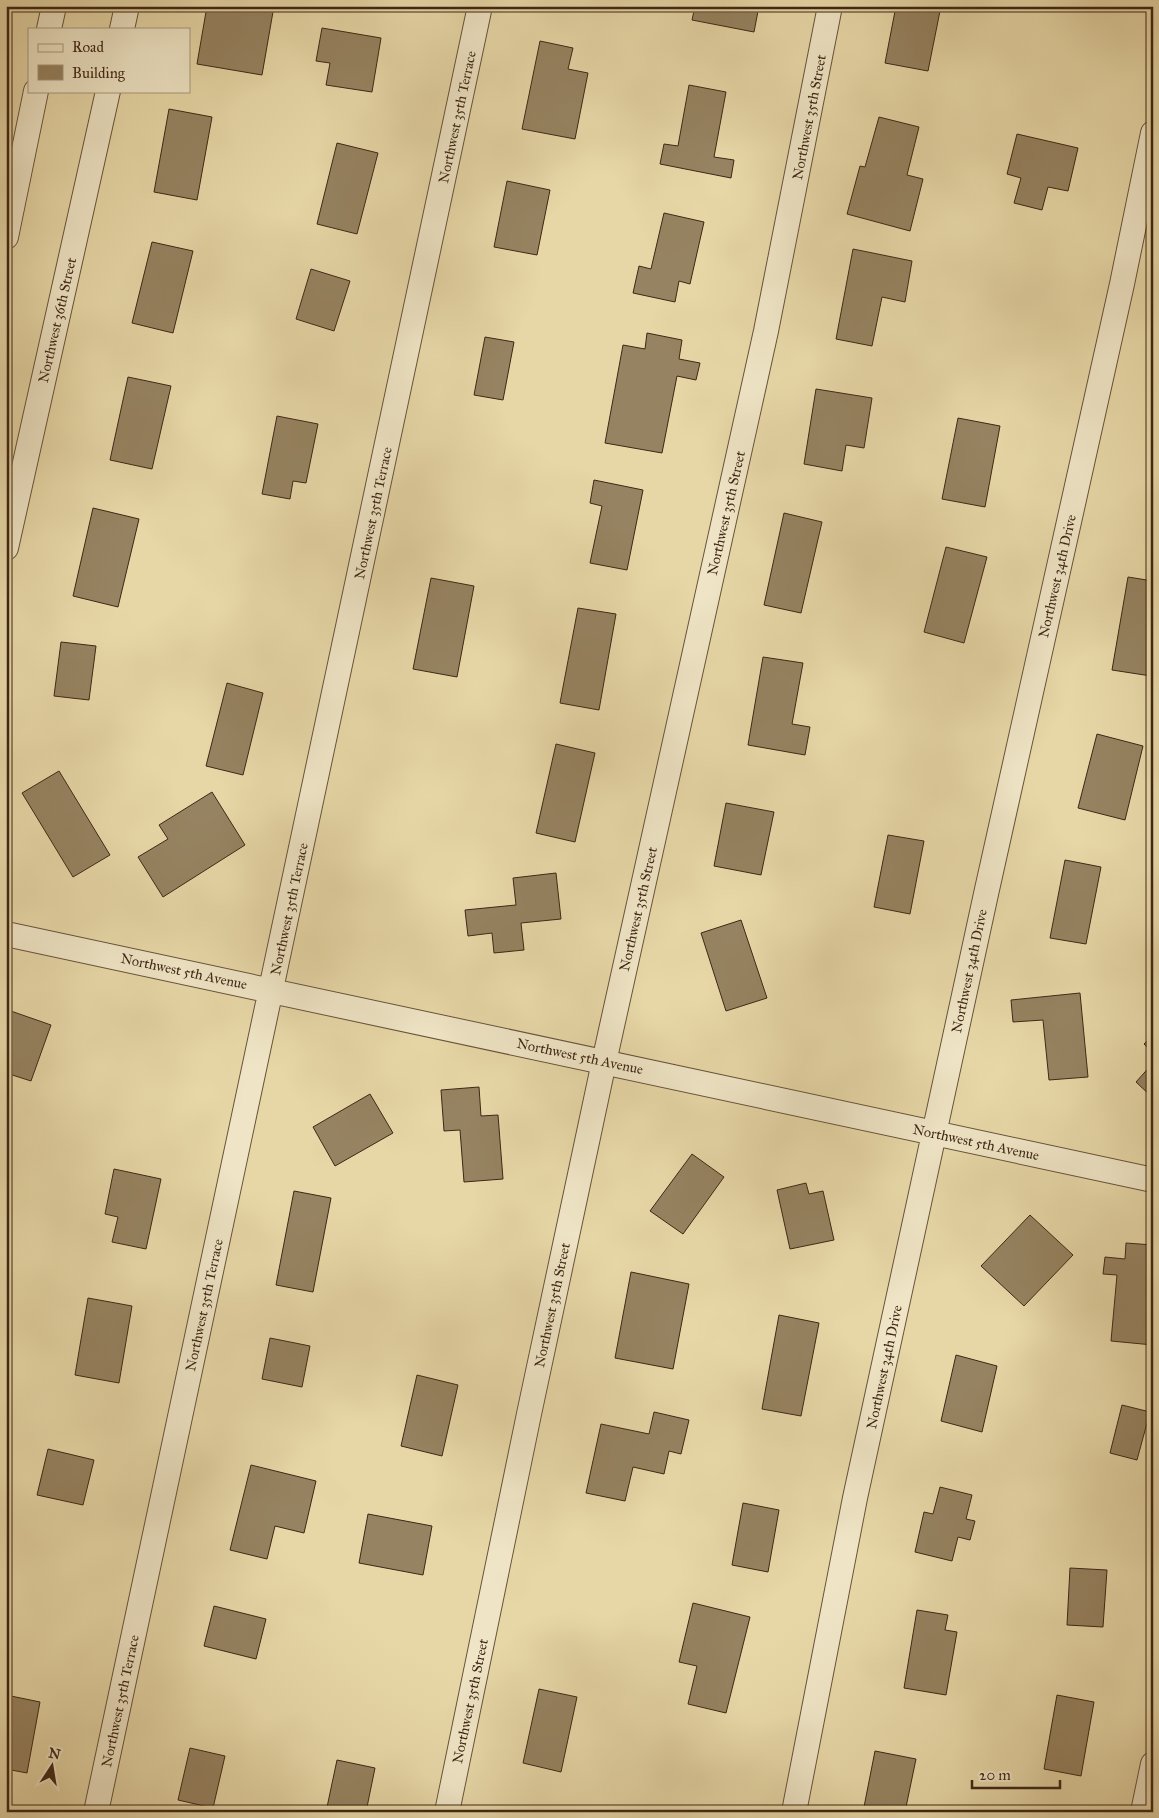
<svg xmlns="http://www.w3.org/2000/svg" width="1159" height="1818" font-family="'IM FELL Great Primer',serif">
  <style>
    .building { fill: #968361; stroke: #3e2715 }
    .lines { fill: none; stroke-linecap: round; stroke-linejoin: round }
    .minor-casing { stroke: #68533a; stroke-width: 26 }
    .minor { stroke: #efe5c6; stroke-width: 24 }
    .labels { text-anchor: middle; stroke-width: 5; stroke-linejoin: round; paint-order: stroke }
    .street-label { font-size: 14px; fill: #3e2715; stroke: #efe5c6 }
  </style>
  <rect width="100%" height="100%" fill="#e7d7a7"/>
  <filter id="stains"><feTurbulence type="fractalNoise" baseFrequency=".004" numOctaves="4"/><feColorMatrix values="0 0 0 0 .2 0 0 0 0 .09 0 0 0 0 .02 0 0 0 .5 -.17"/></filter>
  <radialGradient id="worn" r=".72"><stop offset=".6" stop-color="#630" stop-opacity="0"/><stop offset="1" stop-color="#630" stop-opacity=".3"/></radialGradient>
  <path class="building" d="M207,6h67l-12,69 -65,-11z
    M695,6h64l-5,26 -62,-12z
    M896,6h45l-13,65 -43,-8z
    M322,28l59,10 -9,54 -46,-7 4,-22 -14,-2z
    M540,41l33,7 -5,21 20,4 -13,66 -53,-10z
    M689,85l37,7 -12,65 20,3 -3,18 -71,-14 4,-20 14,2z
    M169,109l43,8 -15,83 -43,-8z
    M879,117l40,10 -12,48 16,4 -13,52 -63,-17 13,-48 5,1z
    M1017,134l61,14 -10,43 -20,-4 -6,23 -28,-7 7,-25 -14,-4z
    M337,143l41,10 -21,81 -40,-10z
    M507,181l43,9 -13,65 -43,-8z
    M664,213l40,9 -14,62 -11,-3 -4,21 -42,-9 6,-27 12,3z
    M152,242l41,9 -20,82 -41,-10z
    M853,249l59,12 -7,41 -23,-5 -10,49 -36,-7z
    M311,269l39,12 -16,50 -38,-12z
    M647,333l35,7 -3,19 21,4 -4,17 -19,-4 -15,77 -57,-10 18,-98 22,4z
    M485,337l29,5 -11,58 -29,-5z
    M128,377l43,9 -19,83 -42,-9z
    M816,389l56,9 -8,50 -18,-3 -4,26 -38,-7z
    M277,416l41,8 -12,59 -13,-2 -3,18 -28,-5z
    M958,418l42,8 -15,81 -43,-8z
    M594,480l49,10 -16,80 -37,-7 12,-57 -12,-3z
    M93,508l46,11 -21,88 -45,-11z
    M784,513l38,9 -21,91 -37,-8z
    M946,547l41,10 -23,86 -40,-11z
    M1128,577l25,4v86l-2,9 -39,-6z
    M431,578l43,8 -17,91 -44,-8z
    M578,608l38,6 -17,96 -39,-7z
    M61,642l35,4 -7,54 -35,-4z
    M763,657l40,6 -11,61 18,3 -5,28 -57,-10z
    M227,683l36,10 -20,82 -37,-9z
    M1097,734l46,12 -18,74 -47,-12z
    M556,744l39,9 -20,89 -39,-9z
    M59,771l51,84 -37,22 -51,-84z
    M212,792l33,53 -82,52 -25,-40 30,-18 -9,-14z
    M726,803l48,9 -13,63 -47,-9z
    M888,835l36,6 -14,73 -36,-7z
    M1065,860l36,7 -15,77 -36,-6z
    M556,873l5,46 -40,4 3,27 -30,3 -2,-20 -24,3 -3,-26 51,-5 -3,-27z
    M741,920l26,78 -41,13 -25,-78z
    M1080,993l8,84 -39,3 -6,-60 -30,2 -2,-22z
    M8,1010l43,15 -20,56 -25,-8v-59z
    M1153,1035v18l-9,-9z
    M1153,1063v35l-17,-16z
    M479,1087l2,29 17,-1 5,64 -39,3 -4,-52 -16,1 -3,-41z
    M370,1094l23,39 -58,33 -22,-39z
    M692,1154l32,23 -41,57 -33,-23z
    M114,1169l47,10 -15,70 -34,-7 6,-25 -13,-3z
    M806,1183l3,11 14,-3 11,49 -44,9 -13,-59z
    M294,1191l37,7 -18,94 -37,-7z
    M1030,1215l43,40 -49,51 -43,-40z
    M1126,1243l27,2v100l-42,-4 6,-66 -14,-1 2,-17 20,2z
    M631,1272l58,12 -16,85 -58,-11z
    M88,1298l44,8 -13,77 -44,-8z
    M779,1315l40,8 -18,93 -39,-7z
    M270,1338l40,8 -8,41 -40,-8z
    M956,1355l41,11 -15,66 -41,-11z
    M417,1375l41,10 -16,71 -41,-10z
    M1122,1405l28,7 -13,48 -27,-7z
    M654,1412l35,8 -8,34 -12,-3 -5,23 -31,-7 -8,34 -39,-8 15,-69 48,10z
    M48,1449l46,11 -11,45 -46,-10z
    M251,1465l65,16 -12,52 -29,-7 -8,33 -37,-9z
    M940,1487l32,8 -6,24 9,2 -5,19 -12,-3 -6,24 -37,-9 9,-40 9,2z
    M743,1503l36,7 -11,62 -36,-7z
    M368,1514l64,12 -9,49 -64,-12z
    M1070,1568l37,2 -4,57 -36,-2z
    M693,1603l57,14 -24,96 -38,-9 9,-38 -18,-4z
    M214,1606l52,13 -10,40 -52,-13z
    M917,1610l31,5 -3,15 12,2 -11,63 -42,-7z
    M539,1689l38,8 -16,75 -38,-9z
    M6,1695l34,7 -13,71 -21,-4z
    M1057,1695l37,7 -13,74 -37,-7z
    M190,1748l35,8 -12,52 -35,-8z
    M875,1751l41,8 -11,53h-42z
    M337,1760l38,8 -9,44h-40z"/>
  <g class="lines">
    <defs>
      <path id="minor" d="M49,29l5,-23
        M122,29l5,-23
        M6,237l30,-146
        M6,548l102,-457
        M6,934l1147,246
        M96,1812l384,-1806
        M447,1812l82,-398 75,-352 162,-731 64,-325
        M794,1812l61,-314 131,-604 136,-610 31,-151
        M1143,1812l10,-48"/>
    </defs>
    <use href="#minor" class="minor-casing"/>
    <use href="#minor" class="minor"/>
  </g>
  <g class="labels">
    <g class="street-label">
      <text transform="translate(457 117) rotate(-78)" y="5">Northwest 35th Terrace</text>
      <text transform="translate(809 117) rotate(-79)" y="5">Northwest 35th Street</text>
      <text transform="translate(57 320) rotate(-77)" y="5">Northwest 36th Street</text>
      <text transform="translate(373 513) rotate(-78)" y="5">Northwest 35th Terrace</text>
      <text transform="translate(726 513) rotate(-77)" y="5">Northwest 35th Street</text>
      <text transform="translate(1057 576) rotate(-77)" y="5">Northwest 34th Drive</text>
      <text transform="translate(289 909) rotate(-78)" y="5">Northwest 35th Terrace</text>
      <text transform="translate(638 909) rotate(-77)" y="5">Northwest 35th Street</text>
      <text transform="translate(184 971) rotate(12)" y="5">Northwest 5th Avenue</text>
      <text transform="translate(969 971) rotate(-78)" y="5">Northwest 34th Drive</text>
      <text transform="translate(580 1056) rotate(12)" y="5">Northwest 5th Avenue</text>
      <text transform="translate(976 1142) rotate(12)" y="5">Northwest 5th Avenue</text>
      <text transform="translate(204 1305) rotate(-78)" y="5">Northwest 35th Terrace</text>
      <text transform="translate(552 1305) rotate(-78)" y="5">Northwest 35th Street</text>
      <text transform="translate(884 1367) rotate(-78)" y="5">Northwest 34th Drive</text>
      <text transform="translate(120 1701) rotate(-78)" y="5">Northwest 35th Terrace</text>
      <text transform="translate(470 1701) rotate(-78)" y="5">Northwest 35th Street</text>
    </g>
  </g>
  <rect width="1159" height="1818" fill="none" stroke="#e7d7a7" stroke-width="25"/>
  <rect x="8" y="8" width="1144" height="1803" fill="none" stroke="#3e2715" stroke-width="2.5"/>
  <rect x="12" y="12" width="1134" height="1793" fill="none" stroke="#3e2715"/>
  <rect x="28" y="28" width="162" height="65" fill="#efe5c6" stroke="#a8997f"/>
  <rect x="38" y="44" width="25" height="8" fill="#efe5c6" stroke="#a8997f"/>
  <text x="72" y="52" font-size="15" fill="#3e2715">Road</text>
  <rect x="38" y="65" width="25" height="15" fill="#968361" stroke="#a8997f"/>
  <text x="72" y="78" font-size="15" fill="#3e2715">Building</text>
  <g transform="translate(52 1766) rotate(12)" stroke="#efe5c6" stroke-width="4" paint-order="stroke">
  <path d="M0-4L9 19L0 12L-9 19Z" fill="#3e2715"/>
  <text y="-8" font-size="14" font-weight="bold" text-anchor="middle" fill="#3e2715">N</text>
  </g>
  <path d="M972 1780v8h88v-8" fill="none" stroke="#3e2715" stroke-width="2.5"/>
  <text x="979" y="1780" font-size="15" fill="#3e2715" stroke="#efe5c6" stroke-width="4" paint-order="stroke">20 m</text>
  <rect width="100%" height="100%" filter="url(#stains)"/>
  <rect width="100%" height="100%" fill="url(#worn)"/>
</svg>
